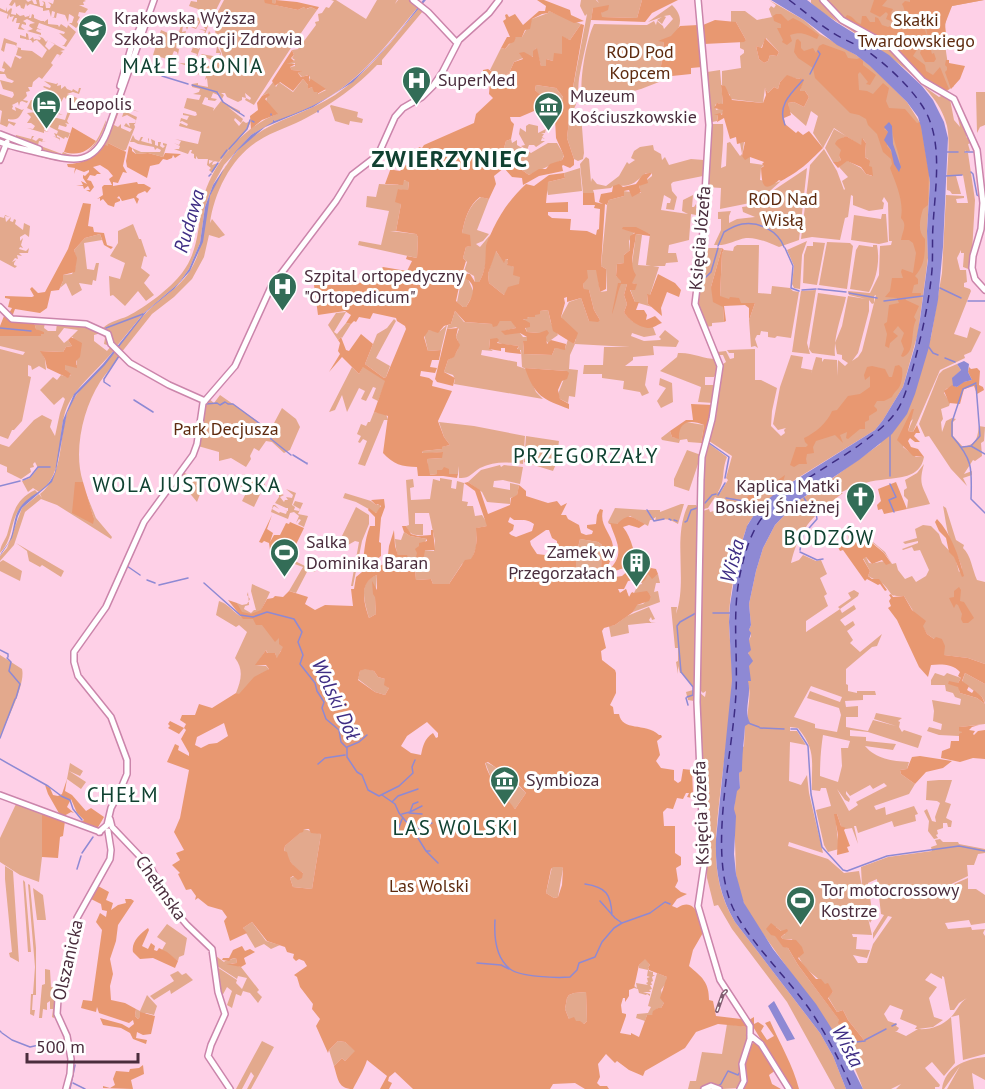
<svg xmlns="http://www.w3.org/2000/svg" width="985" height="1089" font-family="'PT Sans',sans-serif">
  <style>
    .green { fill: #e3a98d; fill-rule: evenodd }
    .forest { fill: #e89871; fill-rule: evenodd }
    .water { fill: #8e89d4 }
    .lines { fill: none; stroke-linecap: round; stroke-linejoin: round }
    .stream { stroke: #8e89d4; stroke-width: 1.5 }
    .ferry { stroke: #3e2d84; stroke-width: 1.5; stroke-dasharray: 8 6; stroke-linecap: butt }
    .secondary-casing { stroke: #cb85ab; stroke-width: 8 }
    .secondary { stroke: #fff; stroke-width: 5 }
    .rail-casing { stroke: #805e70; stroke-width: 4 }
    .rail { stroke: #fff; stroke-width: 1.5; stroke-dasharray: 4.5; stroke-linecap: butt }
    .labels { text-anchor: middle; stroke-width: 6; stroke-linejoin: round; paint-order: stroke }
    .poi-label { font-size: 18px; fill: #4a2d3d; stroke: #fff; text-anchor: start }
    .park-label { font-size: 18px; fill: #5d2a0e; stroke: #fff }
    .street-label { font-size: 18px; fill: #4a2d3d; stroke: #fff }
    .water-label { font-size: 20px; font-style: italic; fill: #3e2d84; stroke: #fff }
    .quarter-label { font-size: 21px; letter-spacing: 1.5px; fill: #104131; stroke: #fff }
    .district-label { font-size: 24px; font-weight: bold; letter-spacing: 1.5px; fill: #104131; stroke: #fff }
  </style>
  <rect width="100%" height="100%" fill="#fed0e7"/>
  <path class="green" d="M12,0h14l2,2 4,-2 2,4h3l-1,-4h3l1,6h3l1,-3 -2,-2 3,1 1,6h4l1,-3 -3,-3 5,2 1,-4h30l2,1 -3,1 1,3h-5l9,4 -3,4 -6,-1 -1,4 2,1 -3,5 2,3 -3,3 -7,-5h3l2,-6 -3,-2 -2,-1 -1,8 -3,-7 -8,-2 -1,5 -4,-1h2l1,-5 -3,-1 -1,6 -2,-7 -6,1v-3l-13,-4 -3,2 -1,-3 -2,6 -3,-1 -1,-3 -4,2 -1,-5 -3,4 -3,-1z
    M197,0h24l-13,26 -15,42 -14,-5 15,1 1,-4 -6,-1 3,-1 -2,-3 6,2 1,-3 -6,-2 2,-5 6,2 1,-3 -6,-2 7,-2 1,-4 -5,-1 2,-2v-4l1,5 4,-2 1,-3 -6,-2 7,1 -2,-3h3l1,-4 -7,-2 -5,8 -5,-2 -1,-2 6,3 3,-7 -4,-1 -2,2 -2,-4 -1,3 -1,-3 -2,-1 -2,7 2,1 3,-3 -3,8 -1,-3 -3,-1 -1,6 4,-1 -2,7 -1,-3h-3l-1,5 3,1 -1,5 -3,-4 -2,6 3,1 -1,6 -1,-3 -3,-1 -3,7 3,3 -21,-6 8,-25 16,7 8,-22 20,4 -7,-10 -9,-3 2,-5 6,1z
    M224,0h40l7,4 1,-4h4l-1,5 23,5 6,-3 3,2 4,-2 6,3c-22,31 -44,65 -63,95l-9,-5 1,-2 4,2 1,-2 -6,-5 1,5 -4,-1v3l-4,2 -11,-5 -2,-4h-4l3,2 -2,4 -4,-7v7v-4l-5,-2 -2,5 6,1 -2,2 -7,-1v-2l-3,-1 -3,7 12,4 -1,3 8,-10 19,10v3l-12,-7 15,12 -2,4 -6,-5 -1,2 5,6 4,-5 3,2 5,-2 -3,7 -29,34 -10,-2v4l4,-3 2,1h-2l-1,3 6,-2 -6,10 -3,-3 2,-2 -4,-3 1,-6h-10l-2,-3v3l-2,-1v-4l-3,-1 1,-3h-2l-2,4 -14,-5h5l1,-3 -6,-3 5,2 2,-4 -6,-2 23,5 3,-12 -22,-6 1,-3 7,3 1,-2 -6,-3 -2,1 1,-4 6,2 2,-4 -6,-1v-2l12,3 2,-1 -1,-3 -12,-4 3,-10 12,2 2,-5 -8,-1 6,-2 1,-3 -8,-2v-3l6,-1v2l10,2 -1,-9 -2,2 1,-4 -9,-2 -2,-4 2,-4 2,4 10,2 1,-3 -4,-1 1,-3h-4l-1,1 -1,-1 5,-3 2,1v3l5,-1 -3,-1h2v-4l-10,-4 -4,6 2,-6h3l-2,-2 18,3 1,-4h-4l1,-7 4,7 -1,4h3l-4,-12 -14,-2 4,-12 7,9h1l-4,-19z
    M331,0h5l30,19 11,-19h20l-2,4 3,-4h13l8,6c-23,27 -45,57 -73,79 -21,17 -46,27 -71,37l-1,-2v2l-23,13 -27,30 -11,20 -8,22 -5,36 -11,26 -10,14 -35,30 -28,34 -13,-19c7,-7 16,-8 25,-12 16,-8 43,-28 54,-43 16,-21 16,-44 20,-69 7,-37 40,-77 75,-90l-11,-12 2,-9 -6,3 11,-14 3,5 3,-5 14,10 10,-13 5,6v4l4,-2 6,5v2l8,-4 -17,-10 1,-3 -2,-2 -6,2 -4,-4 3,-2 -9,-1 -2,-3 5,-1v-3l-7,2 -1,-2 8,-3 -3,-2 2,-3 -2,-5 6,-1 18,-24 -1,-3 4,-1 -1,-7 4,-1 4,-6 3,1 5,-7z
    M581,0h15l3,3 -2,-3h45l-5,18 -36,-1v-4l3,-3 -11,-2c-3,22 -9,44 -13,65 -3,13 0,25 -6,36l7,5 3,39 -1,6 -5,2 -4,-2 -7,-21 5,-45 15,-79 -2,2 -5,-10z
    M769,0l35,20 16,14 36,21 16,12 35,35 17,27 1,20 5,32 -3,50 1,27 -10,75 -15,54 -20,33 -8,10 -79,49 -34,25 -14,20 -4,11c-7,27 -15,57 -15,86 0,19 4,39 3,59 -1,35 -7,71 -11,106 -5,47 -13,92 14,136l85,111 13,23 13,33h-11l-48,-87 -55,-73 -14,-24 -4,1 -7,-28 -1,-46 -2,-2 -5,-132 1,-5 5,4 1,-6 -3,2 -2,-2 -1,-12 -2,-1 5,-167 6,-2 1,3 4,-1 3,-13 -2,-1 -7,11 -4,1v-43l4,-23 19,14c-6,15 -1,22 -9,35l2,1 8,-13 -2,-2 6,-22 -23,-15 7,-25 7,-52 3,-2 -3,-7h-4l-2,-3 9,-1 4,8 4,-1v-5h-5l-2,-3 28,-1v31h6l16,8 -5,23 -1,15 10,10 4,-3 -1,-3 2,-2 -8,2 -5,-6 7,-37 11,-32 12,2 -2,11 11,2 -1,4 5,-17 6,1v4l2,-3 13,1v16l1,-16 7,6 3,-3 -6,-4v-4l-5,-1 -2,-11 7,-17 6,-30 18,3 -17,-4 -1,-4 22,2 9,-18 1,-29 11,-1 1,-4h-3l-1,-38 -4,-6 -2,4 2,2 -1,6 -14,2 -16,-6v-9l-2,-1 -3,22 -3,1 -5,22 -28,-3 -11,2 9,-74 14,-16 13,22 7,19 1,-1 -3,-8 6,-4 -9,-10 7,-7 15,8 5,6 6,2v-9h-4v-8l-3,-2 1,-14 -3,-4 -2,7 -27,-18 -11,20 -10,-15 5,-17 -7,-5 -5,15 -17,-15 -1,-8 6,-1 10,5 5,-10 -4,-6h-5l3,-11 -2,-2 -3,1 -11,-3 -7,6 -2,7 -4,-2 -6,6 -3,-5 -2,15 -33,-4v-4l-8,-10v-14l19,-3 -1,-12 4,-3v-3l-4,-2v-7l6,-1 -10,-18h-5v-11h14l12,9 15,-3 -3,-8 2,-3 3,2 2,-3zM766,38l13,14 -2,4 -7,-1 -2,6 -4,2 -5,-4 -3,-13 5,2zM876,295l-14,56 -4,6 -6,4 6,-8 11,-42v-11l3,4 2,-1v-7z
    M811,0h9l17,21 52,28 36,38 14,10 4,-2 7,4 4,21 6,7 -3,-13 6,13 2,-1 3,9 -2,2 4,2 1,4 -3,1 2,7 -4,1 -1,-2v3h3l7,47 -4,70 -8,-3 1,-14h-3v-3l-4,8 3,12h6l1,12 -3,1v4l6,2 1,2 -17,43 13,4 3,-11 11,5 -10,20 -7,3 1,3 -25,12 -27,62 -5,-1 5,-12 -8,8 -2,20 13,10h8c-4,22 -26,20 -43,23 -13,1 -30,7 -41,13h3c-29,21 -44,35 -52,70l8,-3 4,-5 13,6 5,-1 6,14 -7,4 7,16 -3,2 4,10 -22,15v15v-4l34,-23 -2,-2 13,-9 -3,-5 6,-3 5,3 -1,3 -18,13 2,4 12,-8 2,4 -16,11 5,6 8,-5 2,4 -8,6 6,9 -3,3 10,9 22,-18 -5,12 -5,1 -26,22v15l2,1v6l9,2v-2h18l1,4h-13v5l-18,1 1,6 12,-1v11h-12v10l22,4 5,-11 23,6 -22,-7 2,-6 26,5 -4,3 2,1 -1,5 3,5 2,-2 18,6 -4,12 -50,-16 -18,-2v6l16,1v4l30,3 -3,6 -28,-4c11,13 27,15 44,16l-2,7 -7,1 1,4 14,10 -6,10 -35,12 2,4 9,-3 1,8 28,-9 4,8 -3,1 1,6 -22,6 -2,-6 -34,12 -2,-7h-2l4,18 -6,-16 -6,1 -5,-3 -4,-12h-2l4,35 -11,3 -4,-7 -8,-35 15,-4 -5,-18h-5l-1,3 -8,-1c-1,-28 5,-39 -14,-62l-8,-1v4h7l9,14 -16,-3 -1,39 12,4 6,-10 2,18 14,60 -34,-11 -1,4 40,13 16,14 15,-2 3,16 -1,-20 27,-10 44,-6 -1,-4 6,-2 -2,-5 5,-1 3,3h15l1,2 26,5v4l-7,1 -4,11h-7l1,11 -35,17 35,-15v11h8l9,6v28l-14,2 -2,-5 -24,3 3,6 23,-2 1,3 13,-1 -2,4 2,3v118l-22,6 -4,-45 -8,2 4,46 -11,13 -12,-14 -7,6 15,17 -1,2h-4v2h-39l5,-5 -10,5h-28c-4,-12 -18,-45 -26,-52l-89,-124 -9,-22 -3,-17 -2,-65 2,-19 4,-3 -1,-14 3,-3 -1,-20 3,-4 1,-21 3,-3c-2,-13 5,-28 -1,-41l2,-41 2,-4 -2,-6 2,-5 -2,-21 7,-33 7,-23 12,-23 23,-24 25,-16 57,-41 51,-107 11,-64 4,-78 18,1v2l-8,1 1,4h11l-5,-28 -7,1 5,18h-9l-2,-3 -3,-1c-1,-21 4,-44 0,-64 -10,-47 -88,-90 -127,-115l-9,-8zM811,686l31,11 -2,5 -30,-11 -3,7 32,10 2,7 -4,17 -22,-4v-4l-21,-7zM823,735l27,6 -2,7h-7l1,18 -4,16 -18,-6c0,-15 1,-28 3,-41zM884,783l3,3 -31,16 2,3 -9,6 -12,-22 8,11 4,2 1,-3 -4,-5v-3l4,5 20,-11 3,4zM877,879l4,35 3,1 -11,18v6l15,-23 4,1 -19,27 -6,19h-9l-5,-8 14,3 3,-8 -14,-1 1,-12h-4l-1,-3 20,1 -4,-17 2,5 6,-10 -4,-2 -4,-28zM776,927l9,7 -4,3 2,2h9c10,34 19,31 41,53l-5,5 9,15 6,-2 5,10 16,20 -15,-7 -51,-68 -10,-17 -5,-2 -8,-11zM931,973l11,6v-3l2,1 6,33h4l5,-7 8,-5c-8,5 -10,13 -16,19 -9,9 -21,13 -33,12l15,-2 10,-7 -9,-3 -5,-19 8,-11 -12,-7zM890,1005l13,5 -3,9 17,7 -2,3h3l-12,7 -11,-5h2l2,-3 -3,-2 1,-2 -9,-3 -4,-7z
    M825,0h159l-32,6c-14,21 -4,53 -1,76l3,4 -7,5h-3l-50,-43 -43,-23z
    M672,5c15,14 7,29 -8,37l-5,40 -18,7 -57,16c-7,-15 2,-65 10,-81l47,1h6l7,-4 2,4 1,-4 6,5 1,3 9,-10 -3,-4 -6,1 2,1 -4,7 -5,-4 5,-3 -14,5z
    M7,7v5l4,-4 1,1 -1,5 5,1v-2l4,3 4,-1 1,2 4,-1 1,-2 -1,4h2l1,-4 2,1v3l7,3h3v1l4,-3v5l10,1 1,2 2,-3 6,4 1,-3 8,7 -10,15 -4,-2h2l3,-5 -8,-7 5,1 1,-2 -26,-9 -2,5 5,2 -5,-1 -1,2 5,2v2l-14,-4 6,-2 -4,-3 1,-2 5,-1 -8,-4 -4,2 3,2v2l-4,-1 -1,3 4,3 -7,-1 2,-6h-4l1,-5h-2l-2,4 -1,-1 2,-5 -4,1 -1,-3 -1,5 -1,-1 1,-4 -8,-3v-3l6,3z
    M420,7l3,4 -41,49v5h-5c-20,21 -45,39 -69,52 -16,9 -35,14 -50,24 -27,17 -44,52 -48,82l2,-4 13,16 -6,3 -10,-3 -5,22 -12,22 -18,18 -22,17 -31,39 -4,-5c9,-11 18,-25 29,-35 14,-15 35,-26 45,-44 12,-20 12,-40 16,-62 4,-21 19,-43 33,-59 27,-28 63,-32 95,-53 34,-23 59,-57 85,-88z
    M549,11l32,13 -11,16 -8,-3v18l-9,6 -7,-2v7h-5l-5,-18 -2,9 -14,-3 3,4 -9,4 -5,11 -9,5 -10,-8 11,-22 4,1 11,-12h6l10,-18 16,-6z
    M26,33l2,1 1,6 4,-3 1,3 1,-1 5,1 1,-2 -3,-2 5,2 3,4 2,-2 -3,6 4,4 6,-6 -6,-3 16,9 -5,1 3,1 -5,6 2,-3 -3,-1 -6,9 2,2 -11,14 -3,-2 -6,5 -1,5h-4l2,4 -4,1 1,4 -4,4 5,1 -1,2 -5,-2 -2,1 -1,4 -1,-4 -6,3 1,1 -1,3 4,2 -1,-4 7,3 2,-1c-5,8 -5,12 -16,10v2l8,2 -2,3 -5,-3 -2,4 -7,-3 2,-13 -2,-1v-16l12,4 2,-3 -1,-3 -10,-3 -3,-9 12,3 2,-2 -7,-3 -2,-4h-5v-3l4,1 1,-3 -3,-1 2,-7 7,7 4,-12 5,3 2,-2 -6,-2 2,-7 -3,-3 -9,-2 -2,9 -3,-2 3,-12 13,5 -1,4 5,1v2l11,1 10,7 5,-8 -10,-10 -3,1 -1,2 -2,-3 -11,-2v-3l6,2z
    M720,70l3,35 -5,-2 -3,2 1,5 6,-2 2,5 -6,2 -1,6 -5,1 -5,-50z
    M44,81l12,3 2,-1 -1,3 4,-1v4l4,-3 2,3 5,2 1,-2 5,3 1,-4h2l-2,6 -6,-2 -6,2 10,4 -2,5 -6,-3 3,-1 -5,-2 -1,2 -2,-2 -4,7 1,-5 -2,-1 -5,20h3l1,-5 5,2 -5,-1 -1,4 8,2 5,-15 2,4 -5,12 2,3 -4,-1 2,2 -1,2 -7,-2 -1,4 12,4 -2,5 -3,-1 -1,2 -7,-4v2l3,1 -1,3v-2l-6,-3 3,1 -2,-4 3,1 1,-3 -12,-6 -2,5 5,2 -5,-1v2l-17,-5 6,1 2,-3 -4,-3h-4l4,-6 -4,-4 9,-1 -9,-4 4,-8 5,1 1,-4 9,3 3,-10 -6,-3 1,-1 6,2 1,-2z
    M536,85l20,3 7,9v3c-11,2 -21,-3 -28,-10z
    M976,92h9v33l-5,2 -3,6z
    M120,104l19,8 -18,-6 -7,19 4,2 3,-3v4l9,4 2,-3 -8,-3 2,-3 4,4 -1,-4h6l1,-3 -9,-5 -5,2 2,-6 13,6 -2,7h-1l1,3 -9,23h-2l2,2 -18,-9v3l4,1 -1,2 -7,-2c-25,29 -63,8 -96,1l2,-1 52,13 27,-3 24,-32z
    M331,105l27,7 -1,5 6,2 -1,4 -12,-2 -1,4 -14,-4 -5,-15z
    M106,120c0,5 -3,12 -6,17 -13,27 -41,19 -63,11 -7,-3 -15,-6 -22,-10l1,-3 15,4 1,-3h2l-2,3 4,2 3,-3 4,1 -1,3h4l-7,-1 -1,4 24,9 1,-2c25,12 35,-12 43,-32z
    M529,124l9,2v7l8,-4 -1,4h-4l3,1 -2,3 3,2 -3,-1 -1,3h4l-9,6 -2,-2h-5l-2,5 -6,-4 4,-1 -6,-11 1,-6 6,4v-6z
    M712,124h11c1,15 -1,29 -2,44l5,-2 1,-23 3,-1 10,14 2,-2 -2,-11 4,-1 -2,14 8,1v6l14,2 -3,3 -1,12 15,3 6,-2 -11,10 -20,12 -30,6 1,-21 -14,-1z
    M834,129l12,7 -3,2 -1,15 -3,3 2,4 -3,3 -5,-1 -8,-14z
    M133,135l2,4 4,2 2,-4h2l-2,4 7,2v-5l1,1 -1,4 4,1 -1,-5 4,2v4l3,1v-4h3l-1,4 3,2 2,-2 -2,-1v-2l4,1 -4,13 -15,-4 -12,1 -4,-6 9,4h19l1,-2 -4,-2 -2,2 -1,-3 -16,-3 -4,-2h-4z
    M511,139l1,4 5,-3v5l14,8 17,-10h9l7,12 -2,5 -33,15 -10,-7 -10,-1 -7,-12 4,-14z
    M653,145l1,5 7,4 1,6 3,-3 4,8 22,-6 13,1 -1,16 -30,6 -2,2 1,7 5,6 -3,13 -8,-1 1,-6h3l1,-4 -7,-4 -3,15 27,4 -6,-3 1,-11 10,-5 -1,12h2l2,-3v11l-5,-1 -2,26 -20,5 -1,8h8l2,9 -12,1 -1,3h-12l6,1 -9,28h-3l1,9 4,3 -17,-5 -5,-13 6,-5 -4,-1v-19l4,-30 6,1 -4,30 13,1 -5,-1 4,-31 -12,-4 -15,-1 12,2 -6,10 1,9 -6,5v8l-7,1 -1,12 11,8 -3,11 3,9 -3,8c5,10 18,15 29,15l3,8 -12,2 -12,-4 -1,3 13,5 16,-1 1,-1 -2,-2 6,-7 14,11 -3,6 -23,-1 1,9 -21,2v3l-8,6h23l-3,19 4,8 -7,3 -2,-4 -17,-3 1,-8 -22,-3v-4h-19l1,-9h19l1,-18h26l-55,-3 -5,11 -1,14 9,1 -3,27 -6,-1 -1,7 -8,-4 -2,-5 9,-23 -43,-3 -2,-1 -1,-17h-4l2,-4 -17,-2 -12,-5 -1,9 4,3 -11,-1 -1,5 36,7v4l9,3 10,23 7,7 -89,-15 1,-5 -2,-4 -9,-3 4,-12c8,-4 14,-14 8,-23l3,-8 -3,-2 -9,2 1,-4 3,-1 4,-13 9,11 28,2 8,-3 12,-1 4,8 -13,3 1,2h16l3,4h4v4h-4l1,13 28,1 3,-7 10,1 3,-10 6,5 2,-5 -15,-22 8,-15 12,-4 8,23 11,-1 -6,-10 -5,-20h-5l-1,-6 4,-14 10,-1 3,23 7,-1 -1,-22 -5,-3 6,-61 2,-5 15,-4 -1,-5 18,2 -2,-7 13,-10v-3h-6c-14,12 -13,13 -33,13l-2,2 -18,2 1,3h-11l-3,-29 6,-7 3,2 2,23 1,-4 5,6 9,2 13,-10 8,-14 2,2 6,-4 -4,-2 3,-7 6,-4z
    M580,168l2,23 -34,4 -2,-10 2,-3 17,-4 -1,-5z
    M807,168l-8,72 -20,7c-10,-4 -22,-10 -33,-9 -12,2 -17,8 -32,7l7,-15v-11h-3v-7l13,-1 -2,5v7l8,-4 18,-2 -12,-5 -1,-5 8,-1z
    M403,180l6,1 -1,10 -10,-2 3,15 -5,27h-6l26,3 2,3 -1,21 -59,-13 1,-4 22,4 8,-34 -23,-4 1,-11 9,1 3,-13 19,1z
    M481,197l8,2 -12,31 12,4 -6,7 -7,3 4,3 10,-12c-4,15 -2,33 -11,47h-4l-1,-6 -7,-4 -4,1 -1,4 6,2 6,14 -8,14h-3l-6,-5 3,-15 -7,-2v-11l11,-3 3,-9 -4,-4 3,-11 4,-1v-4l-8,-9c3,-14 6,-27 19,-36z
    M882,214h4l2,28 -9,2 -28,-4 3,-25 27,4z
    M5,215l5,2 -5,-1 1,6 5,-5 -1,4 3,1 1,-3 2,1 -1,4 8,6 1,-7 6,3 -1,11 -4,-3 -5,3v4l3,-3 -2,7 2,3 -3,-1 -1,2 7,2 3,-3 -1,5h-9l3,3 -5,-1 1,4 -3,-1 -3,4 4,-2 -2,3v2l3,1 -2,2 -15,-8v-43l4,1z
    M133,224l6,15h2l6,18 -3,-1 -3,12 9,7 -6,8 10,12 -8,6 -8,-10 -13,15 -12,-11 -3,1 -1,-20 11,3 5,-16 -15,-7 8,-13v-12z
    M100,234l2,6 -18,3 3,26 7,1 2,-7h3l-3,18 -3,-1 -1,5 -13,-2 3,7 -10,6 -6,-13 -6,5 3,-7v-6l9,-1c5,-8 5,-15 2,-24l11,-12z
    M807,241l-5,14 -2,34 -6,-1 -2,-4 2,-18 -7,-16z
    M813,242l12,1 -8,42 -14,-2 1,-28 3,-9h6z
    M827,242l23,1 3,3 -6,43 -28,-4z
    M737,245h22l-1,48 13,1 1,-8 18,2 3,3 6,1 -8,46 -14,-2 -2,2 -7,-1v-5l-7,-1 -1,4h-3l-2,4 3,9 -3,-2 -4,1 -2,-27 6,-17 -14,1 -21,-7 2,-44 2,-3 9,1 1,-4z
    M859,245l14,2v-2h4c3,16 0,32 -8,47l-19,-3 6,-39z
    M705,248h17l-11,39 12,20 1,15 -12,1v3l-6,1 -8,-23z
    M495,250l9,12 2,-3 3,1 -2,4 7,3 3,9h3v8l-16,11 -15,-12 -1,-9z
    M816,290l-9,53 3,11 -18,-2 9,-61z
    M818,293l28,4c-4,19 -13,39 -11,59l-23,-3 -3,-4z
    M548,310l3,13 7,12 -7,5 -2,4 -10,-11 -12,-1 -4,-12 17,-9z
    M346,312l-12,20 3,2 9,-11 5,1 -9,14 -1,-1 -3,3 -10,-15 8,-12z
    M394,319l2,2 -20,37 14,8 -4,11 -2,1 -19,-14 12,-30 10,-6z
    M34,322h11l-1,6 4,3h8l1,-8 27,2 23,9 2,8 -2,3 -3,-1 1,-6 -4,-5 -7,2v6l13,10 4,-5 4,3c-15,19 -38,36 -48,58 -11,26 -1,68 -28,85l-6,-4 -5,4 -6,-11 8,-3 8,-10 -3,-6 -2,2 1,3 -4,1 1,4 -10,7 -14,-7v-5l-7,-3v-20l9,3 25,-27 8,-5 10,5 -2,7 5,9 5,-23 5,-14 -2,-2 -9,8 -14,-15 13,-13 4,3 4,-5 6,2 4,-2 -6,-6v-5l12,1 -4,-28h-2l7,-7 -14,-2 -6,8 6,7 4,-3 4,6 -6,1 -3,5 -22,-1 4,8 1,11 -7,-4 -7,4 -1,-4 -3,-1v11l3,1 -9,44 -8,9h-2l-4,9 -8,-3v-87l23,6 2,-3 -25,-6v-10l41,-4 -5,-3z
    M447,325l-6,25 -13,1 -4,-17 5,-4 11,1z
    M116,350l4,6c-6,8 -14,17 -20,26 -17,27 -27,69 -17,100h-5l16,37 -9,-28 11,27 16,19 -1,2 -54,-34 -16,-6 -16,13 -11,33 -14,16v-5l7,-8 15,-40 17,-14 3,4 -2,-4c23,-18 19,-51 26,-77 6,-26 34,-46 50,-67z
    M678,353c14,-1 25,6 39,6l1,12 -4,6h-9v8h11l-2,18 -16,-1 3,-15 -41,-16 17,-14z
    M957,364l4,6 -6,6 -2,10 -7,3 -2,4 6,10 -1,3 -8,3 2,10 -2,3 1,10 4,-11 6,-3 4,1 -3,3v14l10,11c14,-3 14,-8 16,-21l6,1 -1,14 -3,2 1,13 -7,5 -2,-1 -9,14 8,-3v4l-9,3 4,8 -16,-17 -22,-33 -4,1 -6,-13 20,-50 4,-4z
    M363,366l23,15 -8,20 -6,-3 4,-10 -3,-1 -7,14 -5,-2 4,-8 -6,-3 -12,24 -5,-17 -7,15 -6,2 23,-45 7,7z
    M660,378l12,5 1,19 -12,6 -4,-7 9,-13 -7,-3z
    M220,395l40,28 13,2 9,-17 14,11 4,8 -10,23 -6,3 -12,-11 -6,-1 -7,10 -5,-3 -4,8 1,3 -5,8 -15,-9 -12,3v-9l-21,-6 6,-41 4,-7 6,5z
    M374,412l12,2 2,6h-4l-19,46 -7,-2 9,-23 -4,-2 -3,4 -2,-1 3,-6 -4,-2 4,-10 5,2 2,-4h2z
    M439,422l35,4 51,10 -2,28c-15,-2 -29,-3 -43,4 -8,5 -11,11 -21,10v-12l-1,8h-9l-6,-4 -6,4 -8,1 -2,-16 15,-1v-6l-20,2 1,-3 19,-2 -1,-2 9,-2 -6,-8z
    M686,422l18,3 -3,18 -13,-1 -1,-3 -7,1 -1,3 -17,-3 -1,-2 9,-7 2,6 6,1c0,-7 1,-12 8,-16z
    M526,436l33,5 -3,23 -3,7 -29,-9z
    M687,450l14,5 -12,36 -15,-5v-7z
    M924,464c-6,21 -1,22 6,40l-23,5 1,-9 -4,-4v-6l3,-2 -2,-8 12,-7z
    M500,465l1,2 3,-2 19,2 -3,17 -17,-4 -9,1 -1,6 17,3v-7l9,2 -2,11 -7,2v6l-23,-2 -5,-10 -14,-10 13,-12z
    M183,472l16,9 -3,5 6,3 -5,13 -19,-23z
    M244,474l21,10 -11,23 -12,-6 5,-10 -6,-3z
    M440,478l12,2 -1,8 5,1 1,-8 7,2 -2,18 6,1 -1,4h6l2,10 7,-1 5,8v3l-10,2 -1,20 -4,11 -10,5 -13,20h-16l-2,-5 -15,1 -1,-12 -3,-2 -6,6c-6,-8 -11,-22 -11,-33l6,1 3,-8 6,4 17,3 -10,13 6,10 1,-12 10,1 1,-10 -6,-28h-14v11h8v11c-9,1 -14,-1 -17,-9l3,-1 -3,-45 7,-1 1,8 -4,1 1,12 19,-1 3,-20 7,2z
    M286,489l10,4 -4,12 3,2 -1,3 5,1 1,-2 -7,-4 2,-4 8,2 -5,11 10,2 -4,11 -6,-3 3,-4 -2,-1 -3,4 3,-7 -5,-4 -4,1 -2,6 -17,-7 2,-7h2l4,4 -5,-3 -2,3 7,4 1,-1 6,2 1,-3 -4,-1 5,1v-3h-2l-11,-5 4,-6v-4l5,2 -4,2 4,5 1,-2h3l-2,-3 6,1 1,-3z
    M35,490l3,3c-8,6 -17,11 -21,20 -7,14 -5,28 -17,40 0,-7 4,-11 7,-18 6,-20 7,-35 28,-45z
    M345,493l26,8 5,4 4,-1v5l-4,4 -20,-11 -13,-4z
    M681,504h3l-6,20c-8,-5 -13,-6 -23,-3l1,-4 -3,2 -2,-4 1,5h-2l-2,6 -18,-10 -13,8h-8l-1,-2 7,-14 31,2 4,5 -3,-5h13v2z
    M688,505h8l2,2 -4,194 -6,-1 -2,-8 7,-2v-3l-11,-14h-2l-2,-7v8l-2,-12 2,-1v-13h-3l-4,-41h6l-1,7c12,-35 -4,-75 12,-109z
    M943,506l3,2 10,32 8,5 -1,3c8,7 9,21 14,32l8,2v82l-17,-6 -25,-3 -1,-16h-8l-7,-5 -23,-38c-16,0 -10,0 -19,-10 -4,-5 -12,-7 -17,-10l2,-5 -7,-13 3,-1 3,6c8,2 10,-4 22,0 -7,-15 -29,-30 -43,-27v-3h14l23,19 7,12 4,-1 2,7 7,9 7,-3 4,6 10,-6 3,-6 -9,-20 -6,1 -2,-4 -9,3 -1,-1 16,-6v-2l-13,3 -2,-2 14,-4 -2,-9 8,-4 8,1 8,8 3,9 13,14 4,15 3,-3c-2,-11 -10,-21 -13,-32 -3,-10 -4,-21 -6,-31z
    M356,507l13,8v9l-7,17 -9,45h-2l8,-44 -4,-1 -7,4 -8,-5z
    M580,539l18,3 4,3 -1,23h-25v-12z
    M16,543l48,28 -3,6 -19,-12 -2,2 -11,-6 -2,-10z
    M291,559l26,13 -9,-2 -12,23 -7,-2 14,-24 -14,-5z
    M3,560l19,11 -2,10 -20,-10v-9z
    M639,569l16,7 3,-2 2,9h-4l-2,9 4,-1 2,11 -27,10 3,-7 7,-1 8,-8 -2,-2 -14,10 -15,-11 6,-4 2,7 2,1 1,-4h3l4,-8 4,-1z
    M377,575c-1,14 -2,25 -1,39l-7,4c-4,-15 -12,-37 8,-43z
    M252,584l18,8 -8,17 51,4 -33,39 -1,5 -2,2 -2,-6 -7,1 -2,-4 -10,15 10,1 3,3 -30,26 -3,-2c5,-13 8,-23 -1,-35l12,-26 -8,-7 -3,2 -20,-12 3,-14c15,5 17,20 35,17l-14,-5 -3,-10 5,2 5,-1 3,-5 -3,-4 1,-3 1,13 -4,1 -1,3 7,4 3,-3h2l-5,-19z
    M649,607l6,12 -3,1 -1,-3 -2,3 2,3 5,-1 -28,3 1,8 -18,4 -2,-11 6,-1 12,-9z
    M0,655l22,14c4,15 -16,53 -22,68z
    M365,668l9,3 4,6 7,2 4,9 -4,7 -10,-3 -17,-13 2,-8z
    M935,673l9,3 3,-3 14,5 -3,5 2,10 17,5 8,6v20l-25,3 2,5 -3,4 -20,-1 -12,-4 2,-4 12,3 1,-6 -9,-3 1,-10 -2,-11 28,5 1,-6 -6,-2 -2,-4 -7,-2 -1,-6h-14v-5z
    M965,673l20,11v19l-3,-6 -20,-15z
    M485,762c12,4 32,22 41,31l-11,16 -21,-23z
    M70,763l13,8 -3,5 -11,-5 17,11 -5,7 -14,-10z
    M939,780h13l-7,22 6,2 -5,14 6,3 -1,6h-3l-1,-4h-4v5l-6,2 1,4 -2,1 2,3 -4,1 -6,-8 1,-10 -5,-10 3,-2 5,12 4,1 -1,-5 5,-14 -3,-2 -11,-1 1,-19z
    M16,804l26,9v44l-3,25 -19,-7 -20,-13v-24z
    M304,829l17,5 -9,55 -19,-2 -3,-9 13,-5 -9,-6 -10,-15 1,-6z
    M5,866l8,5 6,91 -9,-5 -1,-4 3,-1 -7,-73z
    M552,867h10l1,2 -5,28 -4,1 -8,-5z
    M23,880l2,2 6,70h-3z
    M28,884l2,1 6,63v47h-3l-1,15h3l-1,6 -4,-2 1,-20h2l2,-27z
    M33,888l10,7 3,25h-9z
    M252,922l14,19 14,4 -9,4 -7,-5 -9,4 -12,-20z
    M167,924l20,14 -3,17 -5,2 -1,4 -16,-11 4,-7 -9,-6z
    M216,956l8,6 1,-1 11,-3 1,5h-7l11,4 18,23 -2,2 5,5 -4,6 -8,-10 -7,-2 -2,5 -5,-2 -4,14 -5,-3 5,-14 -5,-4 -6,11 -4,-31 20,13 -1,3 6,6 5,-11 -9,-2 -1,3 -20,-13z
    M645,958l5,7 -2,2 1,4 4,1v3h2l-3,2 1,4 -2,1 1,3h-2l2,4 -3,1 2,2h-8l7,2v2l-3,-2 -1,1 -7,-2 -1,-4 -4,-1v-2l3,2 -1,-5 12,2 -2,-2 2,-1 -1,-4 3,-1 -3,-1 1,-6 -9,-2v-3z
    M45,969l5,1 1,17 8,2 -5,29 -2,-1 1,-8h-3v-8l-3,2v7l-4,-1 -1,9h-3l3,-33 3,-1z
    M178,971l4,4 4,-2 7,7 -22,14 -1,-4 -16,10 -4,-4 24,-15 -4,-6z
    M657,973l10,4 -1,6 -5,7 3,13 -3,5h-3l-6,7h-5l-2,6 -9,-3 1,-4 11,-1 3,-6 -3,-1z
    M586,992l1,29 -3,3 -15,-5 -4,-10 2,-11 2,-3 5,-2z
    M147,995l10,11 -3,9 -8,-2 -8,6 -3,-3 1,-7 4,2z
    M727,1024l21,3 -5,51 -4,10 -17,1 -6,-3 -14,3h-14l2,-8h6l6,-29 20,2z
    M262,1041l12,6 -23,42h-4l7,-13 -3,-4 -9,17h-6z
    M338,1041l7,1 11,9 -11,10 -3,-3 -8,8 -5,-16z
    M985,1057v23l-13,-7 2,16h-27l13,-23 -16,23h-2c3,-22 23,-30 43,-32z"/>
  <path class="forest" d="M264,0h8v3l3,1 1,-4 21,2 22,5 -2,3 -6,-3 -5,2 -2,-2 -6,3 -33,-7z
    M537,0h7l26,10 1,5 13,6 -10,2 -25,-12 -1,2 -6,1 -10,5 -2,10 -5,1 -3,7h-6l-2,5 -5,2 -4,5 -4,-1 6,-11h3l-7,-16 3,-2 -1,-4 2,-1 2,3 6,-3 8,11 16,-14h6l1,-5z
    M642,0h36l-26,13 -7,9 -54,-2 2,-12 16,-3 -1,5 -7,3 1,4 35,1z
    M874,0h13l-5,6 11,3 -2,4 3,5 -3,3 -5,-2 2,-5 -2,-2 -6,5 -10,-5z
    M910,0h74l-32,6 -7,18 2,20 -5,3 -7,-2 -2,-8 -6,-3 -2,-16h-1l-3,3c3,4 10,27 11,33l2,-1 2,6 -2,3h-9l-5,-9 3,-7 -11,-7 -2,2 8,7 -5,8 12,9 1,6 7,4 7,-8 9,22 -5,2 -20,-11 -36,-37 -42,-21 -14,-13 10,5 -1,3 4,1 2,-3c7,1 8,8 14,9l1,-8h4l4,6h5v-5l3,1 4,7 6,2 5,-2 11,5c2,-7 2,-20 -2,-26l3,-3 5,1z
    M776,14h5l7,7 5,-3 8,4 18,13 -2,4c-11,-5 -16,-8 -27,-4l2,6 -5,4 -5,-3 1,-2 -6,-12h4v-4l-7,-3 -1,-5z
    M715,20l21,2 10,18 -2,2 -40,2 -1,-19z
    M581,24l3,1 -12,68 -5,45 7,21v6l-4,3 -7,-3 -1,1 1,5 -24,5 -16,9 -1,-7 -10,-1 -8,-9 -10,8 2,8 -7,15 -9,-2c-12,9 -15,22 -18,36l8,2 1,11 -5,1 -3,11 3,3 -3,10 -3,-1 -4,5 -3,-1v11l6,2 -3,14 7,6h3c7,-11 13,-24 -4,-30l1,-4 7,1 5,8h4c8,-13 6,-24 7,-36 1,-5 5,-12 7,-17 9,-18 18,-31 33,-45l8,2 15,-11 15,-2 1,5 -17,4 -2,21 22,-1v10h-20v3l4,3 19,1 -1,11 17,1 9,4 1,-5 2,-1 1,-20 -6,-1 1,-3h-12v-12h11l1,9 8,2 -4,-2 2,-8 11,-2 1,-6 6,-2 4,3 13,-3c5,-6 5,-12 16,-11l-5,6 1,4 -9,3 2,6 -9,5 -3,-7 -5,1v5l-15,4 -2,5 -2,-1 -4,62 5,3v20l-6,3 -4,-22h-9l1,8 -5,6 1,5 5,1 5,20 6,10 -2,2 -9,-1 -8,-23 -14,4v-5l-3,1 1,5 -4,14 17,16 -4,11 -21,-13 -5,-21 -8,1v3l-5,1v2h-7l-1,2h-4l7,4v4l-5,1 2,4 12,1 8,-3 2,3 -3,4 1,7 4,-4 15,4 -1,6 -10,-2 -3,7 -28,-1 -1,-13h4v-4l-7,-4 -15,2 -4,-4 15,-3 -5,-7h-11l-3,5 -4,1 -1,-3 -27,-2 -10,-11 -4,13 -7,2 -6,7 -9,-3 -5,7 4,14 13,-1 -2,10h-7l-2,7 7,1 -2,5 -14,-2 -1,5 9,2 4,3 -1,5 20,5 -14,30 6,16 6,8 -8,2v2l-19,2 -1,2 21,-1 -1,6 -15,1 3,16 7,-1v-4h5l2,-3 5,2v5h9l-1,4 -14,-2h-25l-1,-9c-15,0 -24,-3 -34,-14l5,-37 -14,-4 11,-31 -22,-14 -4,7 -17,-17 -13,15 11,-18 -2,-3 2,-8 -2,-3 3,-3 5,13 3,1 12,-17 12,10 -8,20 19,14 2,-1 20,-48 -1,-3 -8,-5 -1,-3 -23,-5 -3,6 -11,-2 -3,5 -2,-1 -3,3 -5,-1 5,-8 -6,-4 -27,4 -4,-30h33l34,-6v-10l2,-2 24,4 5,-10 -6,-2 1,-3 10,2 1,-21 -2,-3 -20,-3 5,-27 -6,-2 3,-13 10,1 1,-8 -5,-2 -1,5 -18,-1 7,-19 2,5 6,1 6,-6 4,2 9,-20 3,1 2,-3 50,-22 2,-9 17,-16 -4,-4 1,-13 -7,1v-12l5,-1 13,9 8,-5 5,-11 9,-3 -4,-6 5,-1 9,5v-6l4,-3 4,18h5v-7l7,2 1,-8 8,1v-18l8,4zM536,85l20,3 7,9v3c-11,3 -21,-3 -28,-10zM534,111l9,4 5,-3v4l7,3 1,19 8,18 -2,4 -12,4 -4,5h-7l-10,6 -10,-7 -10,-1 -2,-6 -5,-6 4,-14 5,-2 3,-15 -3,-3 -1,-4h10zM496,251l8,12 2,-4h2l-1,6 7,2 -1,8 7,2 -1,7 -11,3 -4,8 -15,-12 -1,-9z
    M698,25l4,42 -11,1v6l-19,2 -13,6 5,-40 -6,-1 13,-5 9,-10z
    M765,38l14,14 -2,4 -7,-1 -2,6 -4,2 -5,-4 -3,-13 6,2z
    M798,39l3,3v6l3,3 9,-3 3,5 3,-7 4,-2 22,8 3,6 9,1 3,-1 3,3v4l13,10 -6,10 -4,-1 2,-2 -8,-10 -2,2 1,16 8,1 6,3 10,-11 6,5 -3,13 3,7 16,1 12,14 3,-1 9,50 -1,33 -5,4c-3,10 -6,22 2,30 0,15 0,26 -10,37l3,3v5l-4,1 -2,8h9v3l-16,2 1,2 13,6 -5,11 2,3c-6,12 0,31 -13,37l-2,-1 3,-7 -3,-8 3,-8 -6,-7 -5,6 5,4 -8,7 -1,5 -4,-2 2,-12 -3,-10 3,-2 2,-17 10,-2 -2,-5 -12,-1 5,-6 2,-13h11l-2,-6 1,-3 11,4 3,-20 -3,-10 -4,-3h-8c1,-8 7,-15 0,-22 3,-17 -5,-34 -11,-50l2,-4 -1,-5 -8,-7 -6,-18 -9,-9 -2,-6 -7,-4 -9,-2 -35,-35 -2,-10 -15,-10 -4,-6 2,-12zM892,126c0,16 10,29 8,45 -6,-8 -6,-18 -13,-25l1,-14 -4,-3z
    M292,50l2,5 -3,3 3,3 -7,3h9l-6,3 2,3 10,1 -4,2 3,4 8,-2v6l2,-2 15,10 -9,5 1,-2h-4l-2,-5 -4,2v-4l-5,-6 -10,12 -13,-9 -5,4 -3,-5z
    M946,60h3v3l16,3 -5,13 -9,10 -6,-17 2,-2v-3l-2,-2z
    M787,75l11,4 3,-1 3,2 -4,11h5l4,6 -5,10 -10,-5 -6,1 3,12 -7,3 1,6 11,9 2,-2 5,4 6,-4 14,17c-15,15 -23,23 -42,33l-2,-1c-17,15 -17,2 -18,-12l3,-2 -2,-2 2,-2 -14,-5 -5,3 -3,-4 3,-14 -8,2 -1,-7 -6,2 -6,-21 -7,4 1,-7h-4l6,-2 2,2 1,-5 -9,-2 3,-5 6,1 -2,-19 4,1 7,14 31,3 3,-8 -1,-7 3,5 6,-6 4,2 2,-7z
    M268,93l2,2 -5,4 13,15 -16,6 -11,9 -1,-13 8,-6 -1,-7 5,-7z
    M72,128v-1l24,14c-8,11 -18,15 -32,11z
    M846,136l15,9 1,-7 4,5 -1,14 5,4 -1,5 3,1 1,9 -7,-2 -5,-7 -14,-6 -9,7 -5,-6h5l3,-2 -2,-4 2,-6 -6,-6c2,-6 6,-5 11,-8z
    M108,143l18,9 -3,14 4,7 -4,-1 -5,11 -5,-1v4l24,-4 1,2h6l7,4 -4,5 -2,-2 -7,3 -2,3 3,2 -2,5 -3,-6 -12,3 -3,-5 -2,2 3,1v2l-5,2 -1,4 -6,-2 -5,-6 -3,2v-3l-3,1 6,-4 -1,-8 2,-2h8l-3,-6 4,-3 -5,-6 -8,-5 -7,2 8,7h-4l-2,2 -5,-1 -3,5 4,1 3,6 -4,5 -4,-2h4l-2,-4 -4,3 -1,-3 -7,-1h7l-2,-4 6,3 -4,-6v-3l2,1 4,-4v-2l-5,2 -8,-3 -2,5 1,-6 -7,-1 -1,-3c15,0 29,-6 38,-19l3,1z
    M129,146l3,2v3l4,3 12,-1 15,4 2,-4 16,1 -6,4 -2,-3 -1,3 -5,2 -4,-1 -4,5 -9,2 -3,12 -20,-11 -1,-6z
    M83,203l8,1 -3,22 5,1 1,5 10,1 3,12 6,2 -2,2 -7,-4 -4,-11 -15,4 -11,12 3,8 -2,14 -12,3v6l-4,9 -8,1 -4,17 -7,5 -25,-4 -3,8 -4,-2 4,-7 -4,-1 2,-8 -5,-1v-2l27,1 2,-1 -4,-7 2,-2 6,6 7,-1 23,-43z
    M623,227h13l14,7v2l-14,-2c-1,13 -8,30 0,41l-4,8 5,1 -2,6h-5l5,12h4l-3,8h8l3,5 -1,5 9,-4 7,7c-4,1 -8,5 -13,5 -9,0 -22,-9 -25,-16l3,-8 -3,-9 3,-11h-6c-4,9 -5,20 -9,30v-1l6,-30h3v-2l-5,-5 1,-12 7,-1v-8l6,-5v-14l5,-3 -13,-4z
    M722,248l2,2 -2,3 -2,43 9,3 1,-2 9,1 2,5h14l-6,17v-12l-4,-3 -21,1 2,15 -2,1 -1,-15 -10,-5 -2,-15z
    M658,274l17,9 6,7 -2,7 -12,-5 -6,16 1,8 -14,-12 -1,-10 3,1z
    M4,316l10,7 20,-1 2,7 8,3v2h-3v2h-41v-10z
    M458,328l-2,9 4,8 -6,12 -6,3 -4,12 11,6 -2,8 -16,-4 -2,-3 12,-50z
    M71,337l11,6 -2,14 -4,4 1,7 -12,-3v4l6,5 -3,4 -21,-10 -2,-9 -5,-8 23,1 3,-5 6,-1 -4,-6z
    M497,338l2,2 -2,3 22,3 -2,3 3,1 1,4 -16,-2v-4h-4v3l-12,-2 1,-10z
    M899,365l3,3c1,6 0,18 -5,22 -2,2 -4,4 -5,7l-8,4h-7l-3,5 3,3v2l-8,5v4l-4,2v7h-5l-12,10 -2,-1 1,-6 -7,3 3,8 -8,-8 -19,6 -3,6 1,6 -7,1 -1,5 1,5h-8l-5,3 -4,-2 6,-18h10l2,-2 -3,-3 -1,-4c11,-5 23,-15 28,-27l5,-1 11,-14 12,-2 10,-7v-11l-5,4 -1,-5 3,-8 5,-1 13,3 4,8h3l3,-11z
    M969,367l2,2 6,-1 3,3 -1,14 4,2 1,3 -7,4 -3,-8 -10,3 -4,15 -11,-1 -5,-12 8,-6 5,2 6,-5 9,-2 -4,-8z
    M525,368l42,3 2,2 -2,6 -5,2 -4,9 2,9 9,5v5c-26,-10 -34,-12 -44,-41z
    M691,404l22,1 -10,38h-2l3,-18c-14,-6 -26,-4 -25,14l-7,-2 -2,-6 16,-11h7z
    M912,409h2l-6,22 5,1 4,-7 3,8h-4l-2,3 6,6h-5l-5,-4 -2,3 3,6 7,2 6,8 -11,-1 -16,-16z
    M785,475l-2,7 -7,6 -9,-1 -2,4 -5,-1 -6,9 -5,3 -2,4 -8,4 19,-29 20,-1z
    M75,482h8l11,37 -1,5 -21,-11z
    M468,482l12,8 8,24 22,-9 1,-7 6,-3 2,-10 7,6v5l22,7 9,-2 4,5 6,-3 -6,12h5l2,4 11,6 2,8 5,2 6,-1 1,-3 -6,-3v-3l9,-1 1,-9 3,-6 3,1c-4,16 8,22 10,36 2,11 -6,18 -8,28l4,4 13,-2 8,-7 -2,-2c-6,1 -16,6 -21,5 19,-18 10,-28 3,-49l7,1c12,-12 15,-7 28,0l-6,4 -10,-3 -6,2c10,12 10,28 18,42l9,-6 1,5 5,1 2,5 -6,5 -4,-5 -3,6 -4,3 -7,-3 -6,1 -4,8h-6l2,4 6,-4 3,8 3,-5 2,1 13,-2 4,5 -2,5 -12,4 -4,7 -18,13 -11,3 -2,3 4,17 -5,3 1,9 13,10 1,3v20l-6,12 3,2 1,7h5c3,18 26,8 40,21h2l1,2 -5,4 3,14 -4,6 5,7 13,2v10l4,3 3,-2 2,-12 9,1 1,23 -1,5 -5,-1 2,-4h-3l-3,6 -6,-1 -4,11 -6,-1 -4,4 1,14h11v27l6,4v8l-5,3 2,13 -3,6 6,5 6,2 -10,5 -5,7 5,2c18,-12 23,10 27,23l-11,19 -4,16c13,11 20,16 20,34l4,1 3,15 25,3 7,8 -30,-3 -22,8 -11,16 -40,23 -2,5 -14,-6 -12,-9 -2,2 -9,-9 -8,10 2,13 -3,6 3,3h7l2,3h-24l-10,-6 -22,1 -3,5h-137l-18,-17 -6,5 -1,4 4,2 -3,6h-9l7,-13 -20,-16c-3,10 -9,19 -14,29 -15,0 -15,-10 -19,-23l8,-8 3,3 10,-10 -10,-9 -7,-1 -9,9 -1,3 -12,-27 4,-7 -8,-10 1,-5 -13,-17 -3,-10 -3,-2 13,-9 -3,-5 -5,-2 -3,2 -3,-3 1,-4 -7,-2 -2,-5 -18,-6 -15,-19 -9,6 4,5 -17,8 -6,-20 3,-4 -5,-7 -14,-4 -10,-8 -3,2 1,-4 -5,-7 -5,1 -8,-16 2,-1 -8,-8 8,-5 -4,-7 8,-3 -10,-18 6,-14 9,-48 -22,-8 8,-18 4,2 -1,4 11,6v-3l-8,-14 5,-9 -2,-2 -5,6 -11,-6 2,-2 -2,-2 2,-3 14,7 2,-4 -6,-4 2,-5h13l4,-11 13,4 24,-15 3,1 15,-17 15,-8 -3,-4h-11l11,-15 1,3h8l2,5 6,-11 -4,-3v-6l-4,4 -13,-17h-6l-3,-6h-10l-15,-19 9,3 5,9 9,2 10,-4 6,-11 6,-1 2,-2 8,1 6,-6 19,6 -3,7 10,6 10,-5 28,1 -2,-17h3l2,-12 6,-5c2,-16 2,-31 8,-46h5v-9l-7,-7 1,-2 7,5 5,-7 -3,-2 -2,1 -5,-5 13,-1 1,8 -4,11 -2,24 2,1v13l-4,3v5l2,2 8,-3 2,-17 5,-16 1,16 3,9h9l3,8h-5l-1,7 2,2 3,-1 3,-6 3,3 1,12 15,-1 2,5h16l16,-24 6,-1c6,-9 6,-20 5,-31l11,-2 -12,-35 -11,-8zM510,517l4,3c8,0 14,-1 20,4l-2,7 -16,6 -5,-2 -2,-2 4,-3 1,-5 -6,-3zM546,530h3l3,8 5,3v5l-12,9 -8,-1 -6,-9 -1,-4zM580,539l18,3 4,3 -1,23 -25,-1v-11zM377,575v15l-5,-9 1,13 2,3 1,17 -7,4c-5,-15 -11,-36 8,-43zM365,669l9,2 4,6 7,2 -1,6 5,3 -4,7 -10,-3 -17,-12 2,-9zM427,722l11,11v4l-2,1 -3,-5c-9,6 -10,13 -12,22l-10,-2 -10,-7 6,-10zM224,723l4,13 -11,7 -8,1 -8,4 -6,-3 2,-8zM488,762l28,20 10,11 -11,16c-12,-16 -25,-27 -30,-46zM304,829h5l2,4 10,1 -9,55 -19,-2 -3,-9 3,-2 5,4 4,-2 1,-5c-8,-6 -14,-10 -16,-21l-3,-1 1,-5 15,-13 3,-1zM553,867h9l1,2 -1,16 -4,12 -4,1 -8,-5 5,-24zM645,959l5,6 -2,2 1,3 18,7 -7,21 4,5 -3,5h-3l-5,3 -1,4h-5l-8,22 -8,-4v2l-11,-2 6,-17v-2l-4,-1 -1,-8 2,-7h2v4l4,-6v-6l5,-2 5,-23zM586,992l1,29 -3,3 -4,-3h-4l-2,-4 -5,2 -4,-10 2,-11 2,-3 5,-2z
    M896,482l11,27 -23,5 -2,-5 -4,1 -1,-5 4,-4 -3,-12z
    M272,515l-5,14 6,4 -3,9 4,-7h6l6,-12 3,1 1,-2 14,6 -15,31 -19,-9 -1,-7 -5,-2 -2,2 -3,-1z
    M937,519c14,14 22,38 27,57l-2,1 -8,-20 -5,-5 -3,-14 -7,-7 -4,-9z
    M402,526h4l5,8 7,2 13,-1v-5h2l2,20h-10l-2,12 -7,-5 1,-4 -2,-4 4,-3v-3l8,-2v-2l-17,-3 -6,-4z
    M855,534l1,3 8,-1 20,17 7,10 -5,2 -4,-5 -10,4 -6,-7 -3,2 7,12 -2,5 4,3h7l8,11 -2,1 -5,-7 -2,1 -11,-6 -2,2 -22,-31 -3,1 -3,-6 8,-5 4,1 -1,-5z
    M959,587l2,3 -1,11 4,1 10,16 -6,5h-5l-2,-4 1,-5 -4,-9 -2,-1 -2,4 -5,-10 5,-1v-6z
    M891,594l2,3 11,-1 8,14 14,11 -3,5 4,8 7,5 2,-2 6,2 3,7 -1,9 24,3 17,6v20l-20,-11 -3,8 7,5 -2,4 5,3 2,-3 8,7 3,7 -8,-6 -17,-5 -2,-6 -10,-3 1,-3 9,2 3,-5 -3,-2 2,-4c-7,-8 -19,-8 -29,-7l-3,12 -9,-10 -22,-47 -9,-12 3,-2 -2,-5 2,-3 -2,-3z
    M979,725l-7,2 -3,3 6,1 -2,3 1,1 4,-4 7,-1v29l-12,-1 -13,4 -19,-4 1,-7 8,-3 1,-7h8v-7l3,-2 -3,-1v-4z
    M920,756l32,5 -9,7 -17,4 -11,12 -14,-10 -1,-4 7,-1 5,-12z
    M67,779l-2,12 7,4 14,16 5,-3 13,9 -7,12 -25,-10 9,3 3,-2 -7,-7 -6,-14 -4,8 7,6 -3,-1 -7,4 -4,-1 -12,-21 -3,-9 5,3 3,7 5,1 4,-2z
    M42,813l23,8 -2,15 -3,1 -2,21 -16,-1z
    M834,814h3l4,12 5,2 -2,2 6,16 -3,1 2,5 -12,3 1,-20z
    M98,886l11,6 -3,8 7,3 -2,7 7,-5 8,-2 -1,-4h6l3,2 -16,24 -2,16 -6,18 3,15 -3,12 1,14 14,3 11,6 -1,7 3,3 2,-2v-5l15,4 -4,18 -8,1 -6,-3 -1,6 11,2 -1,4 -13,-5 -3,-6 -9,-5 -18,-3 -3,-7 22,6 7,4 5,-4 -1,-4 -4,3 -30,-10 -2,-6 -1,5 -15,-4 2,-8 9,1 10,-71 -6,-8 4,-9 6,4 1,-6 -5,-1 -1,-6 -10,-5z
    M771,923l10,8 6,-2 1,2 -7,6 2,2 13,1 6,7 2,6 -6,5 18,21h5l4,5 3,-1 5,9 -5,6 9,14 6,-2 5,10 16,20 -4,2 -5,-2 -6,-7 -2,1 -9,-11 1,-3 -41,-55 -10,-17 -5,-1 -8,-11 -4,-1 -5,-6z
    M148,928l1,2 -7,16 6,3 3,-6 4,3 -1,4 3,1 2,-3 8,4 11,9 -3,7 -22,-10 -13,1 -7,-7c-2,-10 7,-18 15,-24z
    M242,946l3,5 5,-2 5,3 -11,6 2,6 -5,3 -15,-3 11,-1 -1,-5 -5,1 -2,2 -7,-1 1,-2h6l4,-8z
    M754,1017v7l4,-2 6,4 -3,5 6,9 7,-4 -9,-13 5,-2c10,23 23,44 29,68h-8l-42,-69z
    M756,1041l20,29 -7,5 3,9 9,5h-39c9,-15 -5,-35 14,-48z
    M143,1065l1,9 -13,6 2,9 -30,-1v-2l7,2 5,-3 -2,-6 3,-8 13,1 1,-3 9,-1z"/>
  <path class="water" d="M423,0h3l-44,52 -29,30 -40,25 -48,20 -28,24 -12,16 -15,29 -7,46 -13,29 -16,18 -27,22 -42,54 -29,30 -9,18 -11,58 -4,11 -30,26 -4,8 -6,22 -12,18c2,-6 7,-10 10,-16 5,-12 3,-25 12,-35 13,-14 25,-14 33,-33l8,-52 11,-26 29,-30 41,-51 35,-30 10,-14 11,-26 5,-36 8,-22 23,-34 15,-16 22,-13v-2l2,1c25,-9 49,-19 70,-35 27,-20 59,-59 78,-86z
    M771,0h36l29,22 53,33 33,31 11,14 11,22 4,16 -5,109 -5,53 -9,47 -14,47 -8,20 -15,20 -33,26 -61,41 -23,24 -12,23 -7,23 -7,33 2,21 -2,5 2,3 -2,7 2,10 -3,3 5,8 -4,5 2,15h-3c4,14 -5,29 2,42l-5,3c-1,16 -3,28 -3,45l-3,2 1,15 -3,3 -3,18 2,7 -2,38 2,20 8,29 29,46 43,55 21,33 4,2 10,19v3h-2l14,28h-17l-13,-33 -13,-23 -85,-111c-16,-27 -20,-53 -19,-83l16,-159 -3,-58 1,-17 8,-50 9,-29 12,-19 19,-16 97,-61 8,-10 20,-33 12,-41 5,-27 8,-59 -1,-29 3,-49 -9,-55 -3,-10 -11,-15 -37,-36 -14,-11 -19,-10 -33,-25z
    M889,122l3,4 1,18 8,23 -2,5 -5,-8 -3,-14 -7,-10 4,-8 -4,-5z
    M964,361l5,3 -1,8 4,8 -8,2 -7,5 -4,-1 -1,-8 9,-8 -4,-6z
    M774,1001l21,38 -8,2 -19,-35z"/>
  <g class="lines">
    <path class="stream" d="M810,74l10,-20 -2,-3
      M162,76l26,8
      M192,85l25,7 6,10 21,14
      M318,111v1
      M271,114v1
      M252,121l2,1
      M785,125c-8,-19 5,-31 18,-45
      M229,149l18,-20 3,-9
      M947,152h11
      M965,152h9
      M221,158l6,-8
      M212,172l6,-9
      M971,172l2,2 4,21 3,2
      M209,176l2,-2
      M945,176l17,-1
      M718,246l6,-14c5,-3 12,-7 18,-8 17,-3 36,7 42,23
      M785,248l8,18 -2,22 8,3
      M702,277h4l5,-5 7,-24
      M940,288l21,10
      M818,289l28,3
      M802,290l14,-1
      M849,293l28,5
      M884,301l39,-5
      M968,301h17
      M0,328l31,3
      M106,328l37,-14
      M928,346l5,7 5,2
      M945,358l10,4
      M976,383l-13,6 -11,33v14c21,24 20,32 19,63l14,14
      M110,386l-6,-4v-3l15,-23
      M134,400l19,12
      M206,404l11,-1 3,2 5,-3 3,2h5l34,25
      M268,430l3,9 20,16
      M709,443l20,14 -4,21
      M971,446l9,-10 -4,-51
      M962,447l9,-1 14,8
      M293,455l13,8
      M307,463v1
      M890,476v-41
      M23,480l7,-3 8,-10h12
      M890,484l6,13 -7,3 5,12
      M0,486l20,-5
      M718,495l7,-12
      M726,498l36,6
      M804,498l5,8
      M705,503l7,-8 4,-1
      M810,507l2,2
      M647,510l7,11 10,-2
      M669,519l2,1
      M674,520l3,1
      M685,522l2,-1 4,-11 6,-2
      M800,550l3,-15 14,-16 -1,-6
      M800,552l17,8 6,-1
      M127,566l13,9
      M147,580l8,3
      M204,583l36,32 13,2 14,-5 27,7 8,13 -4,10 5,13 -3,9 15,19 2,8 7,11 -2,6 4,11 13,11 2,12 6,6v9l10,15 5,3 6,15 11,6 20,-10 14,-13 -1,-6 3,-7
      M159,585l29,-7
      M713,613h17
      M0,650l8,4v3
      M7,658l4,4 -2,9 11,13 -4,14
      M687,697l6,-2v-8l-12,-15 -4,-46 3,-4 16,-9
      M686,698l2,7
      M748,723l11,4
      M760,728l24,1
      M791,729h6l11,17 3,48 11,53 21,23 4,1 40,-15 72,-10 26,5
      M0,738l15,-39
      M347,747l12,-5 8,-7
      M0,759l48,27 12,9
      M318,764l7,-6 20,-3
      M382,795l13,9 4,9 14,17 13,21h4
      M61,796l9,4 3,9 9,11
      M392,802l6,-6 20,-7
      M410,812l12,-6
      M409,813l13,1
      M402,814l8,-2 3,-8 5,-2
      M413,830l19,-7
      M400,837l-3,-4 5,-14
      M426,851l12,12
      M82,853l11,-16
      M77,869l4,-13
      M585,884c21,3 26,10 27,31
      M600,901l15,17 7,5
      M495,920c-1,16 1,38 15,49 10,8 47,9 60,8l7,-7 2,-7 16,-6 7,-15 12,-14 8,-5 28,-10 15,-11 5,2
      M477,963l24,2 8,4
      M892,1026l4,-2
      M0,1031l1,1
      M833,1032l11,3 12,7 9,-1
      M2,1033l10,7 18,7c12,-3 25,-6 37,1
      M865,1040l21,-11
      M73,1083l12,6
      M718,1086l3,-2 7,-13 10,4 2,-3
      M70,1089l5,-24"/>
    <path class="ferry" d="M789,0c14,10 27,22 41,31 10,7 23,12 34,18 21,14 45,36 59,58 21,33 12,81 10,119 -1,15 0,30 -1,44 -3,34 -11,68 -20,101 -4,13 -8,30 -16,41 -10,14 -25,24 -38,34 -30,21 -69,40 -93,68 -12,14 -19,34 -23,52 -11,42 -4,84 -6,127 -3,62 -29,158 -3,215 17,35 54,69 77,102 17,25 30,51 42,79"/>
    <defs>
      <path id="secondary" d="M413,0l15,12 29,31
        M698,0l11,125 -7,121 -7,58 25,62 -8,53 -10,38 -1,22
        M823,0l19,20 49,27 32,34 31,18 23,51 6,53 -2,26 -8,27 -1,12 3,11 10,11
        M120,86l11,-38 14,-32
        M0,134l39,15
        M0,142c11,5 24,7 36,10 31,7 56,18 71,-20l47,-132
        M0,160l7,-18
        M0,307l12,12 74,5 22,10 3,10 19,19 39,22 36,16
        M701,477l-4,225 7,164 -6,40 22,74 30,46v13l-8,25 2,17 -4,8
        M0,795l100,37
        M110,819l2,8 39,41 19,37 17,20 25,24 6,43 7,22 -14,31 -3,11 22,33
        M99,832l8,-7 4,-17 8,-15 8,-19v-14l-16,-43 -33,-41 -4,-14v-10l32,-45 38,-85 49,-67 4,-11 6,-41 32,-37 36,-79 65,-86 16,-26 26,-20 17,-38 8,-9 19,-11 11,-11 9,-13 17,-33 30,-27 10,-13
        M750,1035l11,9 28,45
        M66,1089l4,-15 1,-15 -4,-23 -10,-22 1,-15 11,-36 8,-45 33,-59 1,-9 -3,-19
        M704,1089l7,-3 8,3"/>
    </defs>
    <use href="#secondary" class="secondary-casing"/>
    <use href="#secondary" class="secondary"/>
    <defs>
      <path id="rail" d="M717,1011l6,-17 3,-3"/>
    </defs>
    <use href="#rail" class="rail-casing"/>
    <use href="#rail" class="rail"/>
  </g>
  <defs>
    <symbol id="university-pin" viewBox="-11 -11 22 30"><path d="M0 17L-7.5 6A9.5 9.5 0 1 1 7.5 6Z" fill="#336d57" stroke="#fff"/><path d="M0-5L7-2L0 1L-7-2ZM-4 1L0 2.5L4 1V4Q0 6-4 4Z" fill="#fff"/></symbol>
    <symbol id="hospital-pin" viewBox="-11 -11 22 30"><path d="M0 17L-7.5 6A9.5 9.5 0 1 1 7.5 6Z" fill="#336d57" stroke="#fff"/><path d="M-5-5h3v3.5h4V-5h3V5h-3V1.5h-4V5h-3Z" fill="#fff"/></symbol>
    <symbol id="hotel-pin" viewBox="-11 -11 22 30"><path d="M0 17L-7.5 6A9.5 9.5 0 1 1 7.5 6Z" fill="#336d57" stroke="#fff"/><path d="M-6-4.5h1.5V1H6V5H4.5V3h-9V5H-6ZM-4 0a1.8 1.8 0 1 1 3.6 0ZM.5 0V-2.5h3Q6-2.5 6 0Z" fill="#fff"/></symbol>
    <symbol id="museum-pin" viewBox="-11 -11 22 30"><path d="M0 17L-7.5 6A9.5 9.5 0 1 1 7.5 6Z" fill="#336d57" stroke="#fff"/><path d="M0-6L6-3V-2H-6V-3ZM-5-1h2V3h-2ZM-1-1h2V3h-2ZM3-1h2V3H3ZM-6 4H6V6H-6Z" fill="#fff"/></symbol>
    <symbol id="church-pin" viewBox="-11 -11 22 30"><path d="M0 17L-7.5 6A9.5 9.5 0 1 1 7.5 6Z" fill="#336d57" stroke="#fff"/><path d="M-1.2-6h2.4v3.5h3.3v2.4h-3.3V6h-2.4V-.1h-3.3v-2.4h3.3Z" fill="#fff"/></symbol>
    <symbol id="stadium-pin" viewBox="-11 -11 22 30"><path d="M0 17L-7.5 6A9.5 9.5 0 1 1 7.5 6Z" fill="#336d57" stroke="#fff"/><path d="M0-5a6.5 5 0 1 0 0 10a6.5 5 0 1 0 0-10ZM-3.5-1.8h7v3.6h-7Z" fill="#fff"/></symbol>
    <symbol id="building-pin" viewBox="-11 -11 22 30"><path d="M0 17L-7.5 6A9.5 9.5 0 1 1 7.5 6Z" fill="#336d57" stroke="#fff"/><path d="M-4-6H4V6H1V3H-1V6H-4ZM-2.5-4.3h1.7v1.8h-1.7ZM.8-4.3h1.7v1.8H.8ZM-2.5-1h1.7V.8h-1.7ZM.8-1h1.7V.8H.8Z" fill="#fff"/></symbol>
  </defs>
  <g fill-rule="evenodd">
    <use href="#university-pin" x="76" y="12" width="33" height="45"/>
    <use href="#hospital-pin" x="400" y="64" width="33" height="45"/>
    <use href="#hotel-pin" x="30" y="88" width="33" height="45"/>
    <use href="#museum-pin" x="532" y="90" width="33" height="45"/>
    <use href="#hospital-pin" x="266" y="270" width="33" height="45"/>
    <use href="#church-pin" x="844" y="480" width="33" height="45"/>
    <use href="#stadium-pin" x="268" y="536" width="33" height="45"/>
    <use href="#building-pin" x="620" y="546" width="33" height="45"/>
    <use href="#museum-pin" x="488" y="764" width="33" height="45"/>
    <use href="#stadium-pin" x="784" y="884" width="33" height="45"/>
  </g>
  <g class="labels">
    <g class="poi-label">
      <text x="114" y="24">Krakowska Wyższa<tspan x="114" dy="21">Szkoła Promocji Zdrowia</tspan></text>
      <text x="438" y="86">SuperMed</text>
      <text x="570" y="102">Muzeum<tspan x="570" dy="21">Kościuszkowskie</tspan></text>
      <text x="68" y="110">Leopolis</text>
      <text x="304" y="282">Szpital ortopedyczny<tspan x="304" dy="21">"Ortopedicum"</tspan></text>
      <text x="840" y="492" text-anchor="end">Kaplica Matki<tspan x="840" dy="21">Boskiej Śnieżnej</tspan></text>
      <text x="306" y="548">Salka<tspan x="306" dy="21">Dominika Baran</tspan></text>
      <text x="615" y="558" text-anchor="end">Zamek w<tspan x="615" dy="21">Przegorzałach</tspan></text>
      <text x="526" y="786">Symbioza</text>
      <text x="821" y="896">Tor motocrossowy<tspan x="821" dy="21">Kostrze</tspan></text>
    </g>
    <g class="park-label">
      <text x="916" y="26">Skałki<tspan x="916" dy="21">Twardowskiego</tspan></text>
      <text x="640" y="58">ROD Pod<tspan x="640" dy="21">Kopcem</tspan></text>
      <text x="783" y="205">ROD Nad<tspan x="783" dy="21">Wisłą</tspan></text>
      <text x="226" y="435">Park Decjusza</text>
      <text x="429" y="892">Las Wolski</text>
    </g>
    <g class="street-label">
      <text transform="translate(700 238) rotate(-85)" y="6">Księcia Józefa</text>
      <text transform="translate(701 813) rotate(-92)" y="6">Księcia Józefa</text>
      <text transform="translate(161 888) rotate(55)" y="6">Chełmska</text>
      <text transform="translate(68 960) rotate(-77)" y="6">Olszanicka</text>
    </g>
    <g class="water-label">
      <text transform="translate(189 221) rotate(-74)" y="7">Rudawa</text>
      <text transform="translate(732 561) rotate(-75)" y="7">Wisła</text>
      <text transform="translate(336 699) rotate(65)" y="7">Wolski Dół</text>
      <text transform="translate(848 1046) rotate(62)" y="7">Wisła</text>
    </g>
    <g class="quarter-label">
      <text x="193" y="73">MAŁE BŁONIA</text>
      <text x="586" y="463">PRZEGORZAŁY</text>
      <text x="187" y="492">WOLA JUSTOWSKA</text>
      <text x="829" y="545">BODZÓW</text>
      <text x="123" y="802">CHEŁM</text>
      <text x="456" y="835">LAS WOLSKI</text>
    </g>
    <g class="district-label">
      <text x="450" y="167">ZWIERZYNIEC</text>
    </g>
  </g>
  <path d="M27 1053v9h111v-9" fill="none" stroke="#4a2d3d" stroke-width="3"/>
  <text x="36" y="1053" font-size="18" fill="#4a2d3d" stroke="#ffffff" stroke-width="4.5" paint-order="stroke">500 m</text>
</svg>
